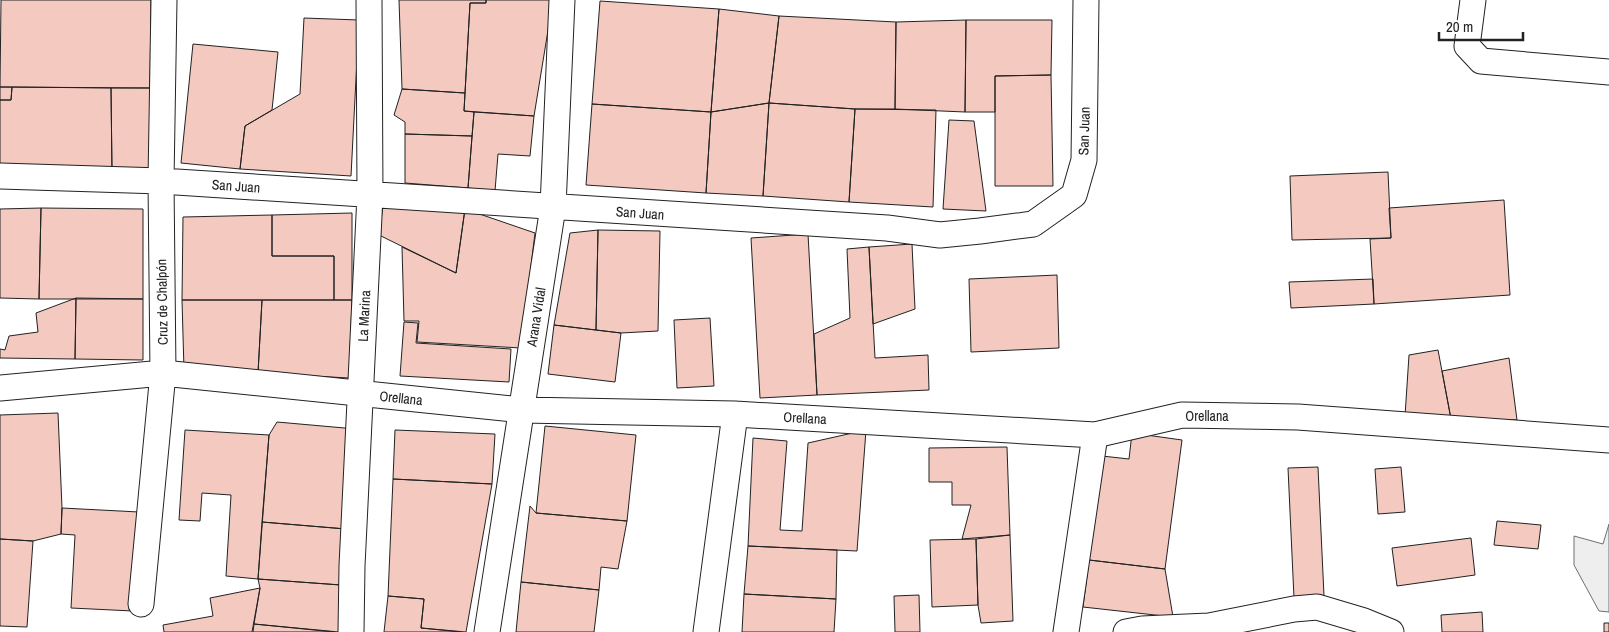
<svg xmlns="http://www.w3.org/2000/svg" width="1609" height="632" font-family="'Archivo Narrow',sans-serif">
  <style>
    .green { fill: #eee; stroke: #6f6f6f }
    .building { fill: #f3c9c0; stroke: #222 }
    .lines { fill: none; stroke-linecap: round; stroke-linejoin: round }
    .minor-casing { stroke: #222; stroke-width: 27 }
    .minor { stroke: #fff; stroke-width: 25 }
    .labels { text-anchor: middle; stroke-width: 4; stroke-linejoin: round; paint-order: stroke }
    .street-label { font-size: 14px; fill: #222; stroke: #fff }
  </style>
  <rect width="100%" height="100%" fill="#fff"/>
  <path class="green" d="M1609,524v88l-10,-1 -25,-46v-29l29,8z"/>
  <path class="building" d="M1,0h150l-1,88 -150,-1z
    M399,0h87v3h-16l-5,90 -63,-4z
    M486,0h67l-19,116 -70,-5 6,-108h16z
    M600,1l119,8 -8,103 -119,-8z
    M719,9l60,7 -10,87 -58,9z
    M779,16l117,6 -1,87h-40l-86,-6z
    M304,18l55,2 -8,156 -111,-7 5,-43 55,-32z
    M966,20h86l-1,55 -56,1v36h-30z
    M966,20l-1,92 -70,-3 1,-87z
    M193,44l85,8 -6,58 -27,16 -5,43 -59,-6z
    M1051,75l2,111h-58v-110z
    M0,87h12l-1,13h-11z
    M12,87l99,1 1,85 -112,-2v-71h11z
    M111,88h39l1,84 -39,1z
    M402,89l63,4 -1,18 10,1 -2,24 -67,-2v-12l-11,-7z
    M769,103l86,6 -6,93 -86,-6z
    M769,103l-6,93 -57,-3 5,-81z
    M592,104l119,8 -5,81 -120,-8z
    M855,109l81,1 -3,97 -84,-5z
    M474,112l60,4 -4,40 -32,-2 -3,37 -27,-3z
    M949,120l25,1 12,90 -43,-2z
    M405,134l67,2 -4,52 -63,-5z
    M1388,172l3,66 -99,2 -2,-64z
    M384,198l81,11 -9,64 -77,-38z
    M1504,200l6,95 -136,9 -4,-65 21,-1 -2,-30z
    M41,208l-2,91 -39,-1v-89z
    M41,208l102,1v90h-104z
    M465,209l70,24 -14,115 -104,-6 2,-21h-15l-2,-74 54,26z
    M352,213v87h-18v-44h-62v-41z
    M272,215v41h62v44h-152l1,-83z
    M598,230l-2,100 -42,-5 16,-92z
    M598,230l62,1 -2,100 -37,2 -25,-3z
    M808,234l9,161 -57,3 -9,-160z
    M912,244l3,65 -42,15 -4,-77z
    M869,247l6,111 53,-3 1,35 -112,5 -3,-61 36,-16 -3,-69z
    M1057,275l2,73 -88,4 -2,-73z
    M1373,279l1,25 -83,4 -2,-26z
    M76,298l-1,61 -75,-1v-9l5,1 4,-14 29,-4 -2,-19z
    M76,298l67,1v61l-68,-1z
    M182,300h80l-4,73 -74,-3z
    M262,300h90l-3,78 -91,-5z
    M710,318l4,68 -37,2 -3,-68z
    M404,322l14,1 -2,20 95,6 -2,33 -109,-6z
    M554,325l67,8 -6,49 -67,-8z
    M1438,350l13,69 -46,-3 4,-61z
    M1509,358l8,62 -66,-1 -9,-48z
    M58,413l4,95 -1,26 -28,7 -33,-2v-124z
    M277,422l79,7 -10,100 -84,-7 7,-87z
    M545,426l91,9 -9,86 -91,-8z
    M185,430l84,5 -11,144 -32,-3 5,-81 -29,-2 -2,28 -21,-1z
    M395,430l100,4 -3,50 -99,-5z
    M866,430l-9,121 -109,-5 5,-108 34,3 -7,89 22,1 6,-88z
    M1132,433l50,7 -17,129 -76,-9 13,-104 27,3z
    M1007,447l3,88 -48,4 9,-34h-19v-23h-23v-34z
    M1318,467l6,129 -30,2 -6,-130z
    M1401,467l4,45 -27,2 -3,-45z
    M393,479l99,5 -26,148 -45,-4 3,-29 -36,-3z
    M530,506l6,7 91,8 -9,48 -17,-2 -2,23 -78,-8z
    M62,508l77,4 -6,99 -62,-3 4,-73 -14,-1z
    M1497,521l44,4 -3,24 -44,-4z
    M262,522l84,7 -5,56 -83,-6z
    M1010,535l3,86 -32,2 -3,-18 -2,-66z
    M1471,538l4,37 -78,11 -5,-38z
    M0,539l33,2 -6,86 -27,-1z
    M976,539l2,66 -46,2 -2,-67z
    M748,546l89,4 -1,49 -92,-5z
    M1089,560l76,9 8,48 -90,-10z
    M258,579l83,6 -2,47 -85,-8 6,-36z
    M521,582l78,8 -5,42h-78z
    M260,588l-8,44h-88l-1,-7 50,-9 -3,-18z
    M744,594l92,5 -2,33h-92z
    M919,595l1,37h-25l-1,-36z
    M388,596l36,3 -3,29 40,4h-77z
    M1482,612l1,20h-41l-1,-17z
    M1604,623h5v9h-5z
    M254,624l80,8h-81z"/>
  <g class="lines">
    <defs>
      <path id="minor" d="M1473,0l-6,46 14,15 128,11
        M0,176l161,5 726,47 53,7 40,-4 53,-7 41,-29 10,-35 2,-160
        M0,388l163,-15 359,37 213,4 360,21 87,-20 116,2 311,23
        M141,604l22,-231 -2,-192 3,-181
        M351,632l1,-66 18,-371 -1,-195
        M487,632l66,-425 9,-207
        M706,632l29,-218
        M1066,632l29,-197
        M1126,632l16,-3 67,-3 85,-17 23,-2 47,14 27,11"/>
    </defs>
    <use href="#minor" class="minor-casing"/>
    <use href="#minor" class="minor"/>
  </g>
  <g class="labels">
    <g class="street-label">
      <text transform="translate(1084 131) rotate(-88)" y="5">San Juan</text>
      <text transform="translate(236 186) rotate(4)" y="5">San Juan</text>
      <text transform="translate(640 213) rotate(4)" y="5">San Juan</text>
      <text transform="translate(162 302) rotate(-91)" y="5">Cruz de Chalpón</text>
      <text transform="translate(364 316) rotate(-87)" y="5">La Marina</text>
      <text transform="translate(536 317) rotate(-81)" y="5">Arana Vidal</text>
      <text transform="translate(401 398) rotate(6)" y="5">Orellana</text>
      <text x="1207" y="421">Orellana</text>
      <text transform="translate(805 418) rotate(3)" y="5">Orellana</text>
    </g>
  </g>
  <path d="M1439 32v8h84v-8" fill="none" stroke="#222222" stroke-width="2.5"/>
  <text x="1446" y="32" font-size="15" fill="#222222" stroke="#ffffff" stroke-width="4" paint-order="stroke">20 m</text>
</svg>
